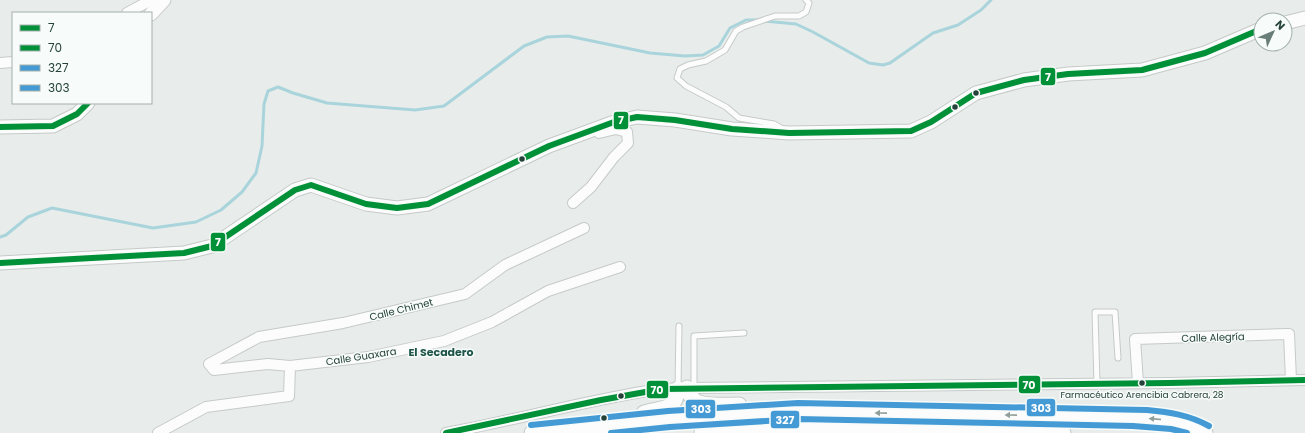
<svg xmlns="http://www.w3.org/2000/svg" width="1305" height="433" font-family="Poppins,sans-serif">
  <style>
    .lines { fill: none; stroke-linecap: round; stroke-linejoin: round }
    .stream { stroke: #a9d4db; stroke-width: 3 }
    .service-casing { stroke: #c5cac8; stroke-width: 7 }
    .minor-casing { stroke: #c5cac8; stroke-width: 12 }
    .tertiary-casing { stroke: #c5cac8; stroke-width: 15 }
    .secondary-casing { stroke: #c3cbc8; stroke-width: 17 }
    .service { stroke: #fcfcfc; stroke-width: 5 }
    .minor { stroke: #fcfcfc; stroke-width: 10 }
    .tertiary { stroke: #fcfcfc; stroke-width: 13 }
    .secondary { stroke: #fcfcfc; stroke-width: 15 }
    .bus-1-casing { stroke: #f7fbf9; stroke-width: 9 }
    .bus-2-casing { stroke: #f7fbf9; stroke-width: 9 }
    .bus-3-casing { stroke: #f7fbf9; stroke-width: 9 }
    .bus-4-casing { stroke: #f7fbf9; stroke-width: 9 }
    .bus-1 { stroke: #009038; stroke-width: 6 }
    .bus-2 { stroke: #009038; stroke-width: 6 }
    .bus-3 { stroke: #449ad5; stroke-width: 6 }
    .bus-4 { stroke: #449ad5; stroke-width: 6 }
    .oneway { fill: #909f9b }
    .bus-dot { fill: #24423a; stroke: #f7fbf9; stroke-width: 1.5 }
    .labels { text-anchor: middle; stroke-width: 3; stroke-linejoin: round; paint-order: stroke }
    .bus-label { font-size: 9px; fill: #24423a; stroke: #f7fbf9 }
    .street-label { font-size: 10px; fill: #24423a; stroke: #f7fbf9 }
    .neighbourhood-label { font-size: 11px; font-weight: bold; fill: #1f5548; stroke: #f7fbf9 }
    .line-badge { stroke: #f7fbf9; stroke-width: 1.5 }
    .badge-label { font-size: 11px; text-anchor: middle; font-weight: bold; fill: #fff }
  </style>
  <rect width="100%" height="100%" fill="#e8edeb"/>
  <g class="lines">
    <path class="stream" d="M764,21l32,3 17,8 56,31 14,2 7,-2 43,-30 25,-8 23,-15 10,-10
      M0,237l6,-2 22,-18 24,-9 101,20 43,-6 25,-12 21,-18 14,-19 6,-27 2,-42 4,-13 10,-4 15,6 34,10 88,7 29,-4 80,-60 23,-9 21,-1 82,17 35,3 18,-1 16,-9 11,-18 16,-8h11"/>
    <defs>
      <path id="service" d="M781,128l-7,-4 -35,-6 -13,-11 -40,-21 -9,-8 3,-9 8,-4 18,-4 19,-11 11,-19 7,-4 32,-11h24l7,-4 3,-9 -3,-3
        M1097,384l-2,-72h20l3,46
        M694,388v-52l50,-3
        M678,389l1,-63"/>
      <path id="minor" d="M127,13l24,-13
        M0,63l13,-1
        M573,203l18,-16 23,-30 14,-14 -1,-11 -11,-3 -17,4
        M584,228l-79,37 -40,29 -122,29 -84,14 -50,27 5,6 54,-6 22,2 78,-9 76,-16 48,-19 56,-31 72,-24
        M1138,383l-3,-44 154,-5 2,46
        M158,433l48,-26 83,-11 1,-30
        M446,433c70,-13 138,-32 207,-43 12,-2 23,-1 34,-2l482,-5 136,-3"/>
      <path id="tertiary" d="M151,14l13,-14
        M1285,23l20,-5
        M0,127l53,-1 24,-12 11,-11
        M0,263l184,-10 28,-7 83,-56 16,-5 55,19 31,4 31,-4 121,-58 65,-24 23,-5 38,3 57,9 57,4 122,-2 20,-9 45,-29 48,-13 44,-6 74,-4 63,-17 56,-24"/>
      <path id="secondary" d="M687,388c2,5 4,10 8,13 9,6 33,4 44,4
        M644,413c18,-6 30,0 34,-24
        M532,433l137,-14 129,-8 311,6c29,1 73,-1 96,16
        M702,433l14,-4 63,-2 284,6"/>
    </defs>
    <use href="#service" class="service-casing"/>
    <use href="#minor" class="minor-casing"/>
    <use href="#tertiary" class="tertiary-casing"/>
    <use href="#secondary" class="secondary-casing"/>
    <use href="#service" class="service"/>
    <use href="#minor" class="minor"/>
    <use href="#tertiary" class="tertiary"/>
    <use href="#secondary" class="secondary"/>
    <defs>
      <path id="bus-1" d="M0,127l53,-1 24,-12 11,-11
        M0,263l184,-10 28,-7 83,-56 16,-5 55,19 31,4 31,-4 121,-58 65,-24 23,-5 38,3 57,9 57,4 122,-2 20,-9 45,-29 48,-13 44,-6 74,-4 63,-17 56,-24"/>
      <path id="bus-2" d="M446,433l155,-33 61,-11 507,-6 136,-3"/>
      <path id="bus-3" d="M611,433l59,-6 128,-8 335,7 38,3 16,4"/>
      <path id="bus-4" d="M531,425l137,-14 130,-8 349,7c22,2 42,5 62,16"/>
    </defs>
    <use href="#bus-1" class="bus-1-casing"/>
    <use href="#bus-2" class="bus-2-casing"/>
    <use href="#bus-3" class="bus-3-casing"/>
    <use href="#bus-4" class="bus-4-casing"/>
    <use href="#bus-1" class="bus-1"/>
    <use href="#bus-2" class="bus-2"/>
    <use href="#bus-3" class="bus-3"/>
    <use href="#bus-4" class="bus-4"/>
  </g>
  <defs><path id="oneway-solid" d="M-6-.8H1V-3.2L6.5 0L1 3.2V.8H-6Z"/></defs>
  <g class="oneway">
    <use href="#oneway-solid" transform="translate(881 413) rotate(-179)"/>
    <use href="#oneway-solid" transform="translate(1011 415) rotate(-179)"/>
    <use href="#oneway-solid" transform="translate(1155 419) rotate(-175)"/>
  </g>
  <g class="bus-dot">
    <circle cx="976" cy="93" r="3.5"/>
    <circle cx="955" cy="107" r="3.5"/>
    <circle cx="522" cy="159" r="3.5"/>
    <circle cx="1142" cy="383" r="3.5"/>
    <circle cx="621" cy="396" r="3.5"/>
    <circle cx="604" cy="418" r="3.5"/>
  </g>
  <g class="labels">
    <g class="bus-label">
      <text x="1142" y="398">Farmacéutico Arencibia Cabrera, 28</text>
    </g>
    <g class="street-label">
      <text transform="translate(401 309) rotate(-14)" y="4">Calle Chimet</text>
      <text transform="translate(1213 337) rotate(-2)" y="4">Calle Alegría</text>
      <text transform="translate(361 356) rotate(-9)" y="4">Calle Guaxara</text>
    </g>
    <g class="neighbourhood-label">
      <text x="441" y="356">El Secadero</text>
    </g>
  </g>
  <g class="line-badge">
    <rect x="1040" y="67" width="16" height="19" rx="4" fill="#009038"/>
    <rect x="613" y="111" width="16" height="19" rx="4" fill="#009038"/>
    <rect x="210" y="232" width="16" height="20" rx="4" fill="#009038"/>
    <rect x="1018" y="375" width="23" height="19" rx="4" fill="#009038"/>
    <rect x="646" y="380" width="23" height="19" rx="4" fill="#009038"/>
    <rect x="1026" y="398" width="30" height="19" rx="4" fill="#449ad5"/>
    <rect x="685" y="399" width="31" height="20" rx="4" fill="#449ad5"/>
    <rect x="770" y="410" width="30" height="19" rx="4" fill="#449ad5"/>
  </g>
  <g class="badge-label">
    <text x="1048" y="81">7</text>
    <text x="621" y="124">7</text>
    <text x="218" y="246">7</text>
    <text x="1029" y="389">70</text>
    <text x="657" y="394">70</text>
    <text x="1041" y="412">303</text>
    <text x="701" y="413">303</text>
    <text x="785" y="424">327</text>
  </g>
  <rect x="12" y="12" width="140" height="92" fill="#f7fbf9" stroke="#a3b1ad"/>
  <rect x="20" y="25" width="20" height="6" fill="#009038" stroke="#a3b1ad"/>
  <text x="48" y="32" font-size="12" fill="#24423a">7</text>
  <rect x="20" y="45" width="20" height="6" fill="#009038" stroke="#a3b1ad"/>
  <text x="48" y="52" font-size="12" fill="#24423a">70</text>
  <rect x="20" y="65" width="20" height="6" fill="#449ad5" stroke="#a3b1ad"/>
  <text x="48" y="72" font-size="12" fill="#24423a">327</text>
  <rect x="20" y="85" width="20" height="6" fill="#449ad5" stroke="#a3b1ad"/>
  <text x="48" y="92" font-size="12" fill="#24423a">303</text>
  <g transform="translate(1273 32) rotate(46)"><circle r="19" fill="#f7fbf9" stroke="#a3b1ad"/>
  <path d="M0-3L7 15L0 10L-7 15Z" fill="#697e78"/>
  <text y="-6" font-size="11" font-weight="bold" text-anchor="middle" fill="#24423a">N</text>
  </g>
</svg>
